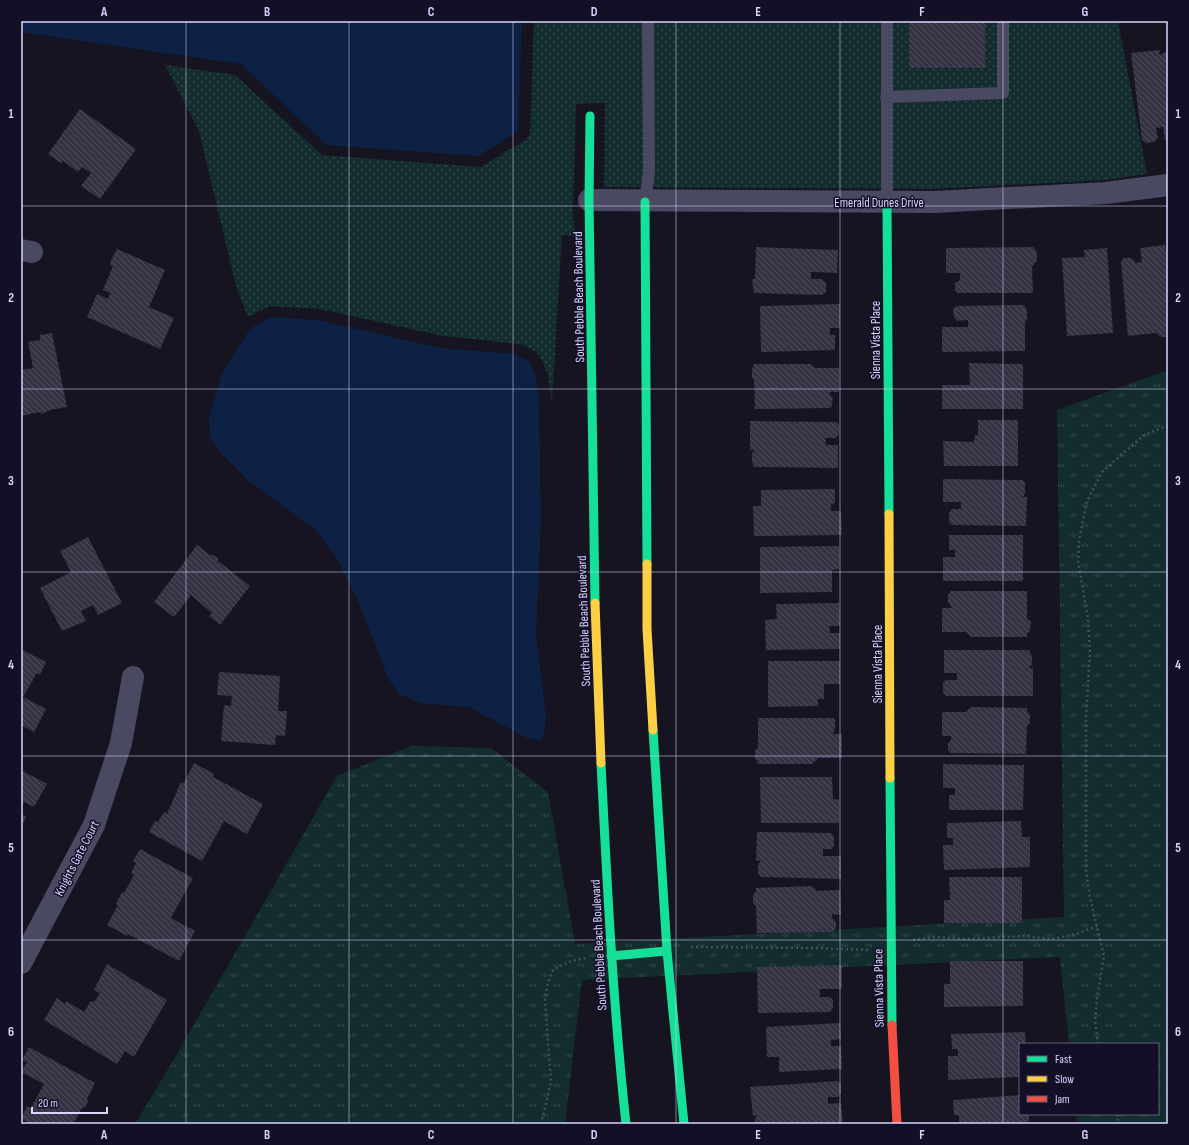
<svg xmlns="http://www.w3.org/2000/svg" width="1189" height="1145" font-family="'Sofia Sans Condensed',sans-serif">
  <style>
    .grass { fill: url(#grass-tufts) }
    .park { fill: url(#park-dots) }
    .water { fill: #0d2144 }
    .building { fill: url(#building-back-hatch) }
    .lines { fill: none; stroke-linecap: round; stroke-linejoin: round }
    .path { stroke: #44505f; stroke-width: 2.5; stroke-dasharray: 2 3; stroke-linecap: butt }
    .lane { stroke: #4a4962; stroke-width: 12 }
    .street { stroke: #4a4962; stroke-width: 22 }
    .fast { stroke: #16e098; stroke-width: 9 }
    .slow { stroke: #ffcf43; stroke-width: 9 }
    .jam { stroke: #f24e42; stroke-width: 9 }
    .grid { fill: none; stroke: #d9d4ff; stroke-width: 1; stroke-opacity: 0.55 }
    .labels { text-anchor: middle; stroke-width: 3; stroke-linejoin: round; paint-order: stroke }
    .street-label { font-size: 13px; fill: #d9d4ff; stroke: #130f26 }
    .neatline { fill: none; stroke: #d9d4ff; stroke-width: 1.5 }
    .grid-label { font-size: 13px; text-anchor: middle; font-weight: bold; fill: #d9d4ff }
  </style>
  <defs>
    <pattern id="grass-tufts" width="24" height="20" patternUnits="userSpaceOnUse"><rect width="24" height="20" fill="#132c2d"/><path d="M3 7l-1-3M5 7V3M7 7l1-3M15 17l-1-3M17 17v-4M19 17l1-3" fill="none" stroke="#354a4c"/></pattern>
    <pattern id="park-dots" width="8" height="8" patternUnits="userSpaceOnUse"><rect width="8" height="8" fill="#132c2d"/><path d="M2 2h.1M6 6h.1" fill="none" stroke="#354a4c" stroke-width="1.8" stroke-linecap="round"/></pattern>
    <pattern id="building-back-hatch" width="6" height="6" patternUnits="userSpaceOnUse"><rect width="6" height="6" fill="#343243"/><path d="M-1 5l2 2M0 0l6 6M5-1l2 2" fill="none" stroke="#514f5f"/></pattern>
  </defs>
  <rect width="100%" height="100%" fill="#161421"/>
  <path class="grass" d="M1168,370v754h-91l-1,-10h82v-70h-89l-9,-87 -478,23 -17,144h-430l42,-70 160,-278 74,-30 80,2 57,44 27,152 489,-27 -7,-507z"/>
  <path class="park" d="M534,21h584l29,153 -41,6 -172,9 -330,-2 1,-84 -29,1 -3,109 2,23 -13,-1 -10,168 -4,-29 -8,-18 -5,-5 -15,-7 -77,-8 -123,-27 -51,-3 -21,11 -12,-31 -37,-155 -34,-66 70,10 87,80 159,12 44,-27 5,-6z"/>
  <path class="water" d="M21,21h501l-4,110 -40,25 -151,-11 -86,-81 -220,-32z
    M271,317l47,3 123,28 73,6 15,7 7,15 3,26 2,119 -5,113 10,82 -2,19 -5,6 -12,-3 -58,-31 -48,-4 -22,-9 -11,-16 -31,-79 -21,-42 -20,-27 -67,-49 -30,-30 -9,-14 -1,-19 13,-45 28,-44z"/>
  <path class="building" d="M909,21h76v47h-76z
    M1160,50l-1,5 9,-4v88l-3,1 -2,-13 -7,1 2,10 -4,4 -8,1 -4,-3 -11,-87z
    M80,109l56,40 -36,50 -19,-13 10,-13 -9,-6 -4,5 -15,-11 -2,2 -13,-9z
    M1165,245l3,28v64h-7l-5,-4 -28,3 -7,-74 3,-4h7l4,3v2l7,-1 -2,-14z
    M756,247l82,3 -1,23 -26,-1v7h11l4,4v9l-4,3 -68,-2 -2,-13 3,-2z
    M1033,247l4,5v9l-5,5 1,27h-75l-3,-3v-7l5,-3v-7h-14v-25z
    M1107,248l6,85 -46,3 -5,-78 23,-1 -1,-7z
    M117,249l48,21 -16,37 25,11 -14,31 -73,-32 10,-23 11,5 2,-6 -7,-3 10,-24 -3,-1 1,-5z
    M840,304v24h-10v7h5v15l-74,2 -1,-46z
    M1024,305l3,5v9l-2,3v29l-83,1v-25h26v-7l-11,1 -3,-4 -1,-8 4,-3z
    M52,333l15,74 -17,3 -8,4 -2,-2 -19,4v-46l12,-2 -5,-26 12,-2v-5z
    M969,363l54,1v45h-81v-24h28z
    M754,364h57l4,4h24v24h-9v3l3,3 -2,10 -76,1 -1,-29 -2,-2v-8z
    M978,420h40v46h-74l-1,-25 31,1 1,-7h3z
    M750,421l86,1 3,3v9l-3,4h-11l1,7h12v23l-84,-1 -2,-5v-9l3,-3h-5z
    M943,479l80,1 2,4v9l-2,4h4l-1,29 -74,-1 -3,-3v-9l3,-4h9v-7h-18z
    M835,489v14l-4,1v7h10l1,24 -88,1 -1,-30h8v-16z
    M949,535h74v46h-80v-24h12v-7h-6z
    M88,537l34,66 -24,12 -5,-10 -12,6 5,10 -24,10 -22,-43 31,-16 -11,-21z
    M197,545l13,10h3l5,3v3l32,25 -30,39 -11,-9 3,-3 -21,-18 -17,22 -20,-15z
    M839,546v23l-7,1v22l-72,1v-46z
    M951,591h76v28l4,3 -1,8 -3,4v3h-56l-5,-5h-24v-24h10l-4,-6v-7z
    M839,603l1,23h-11l1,7h10v16l-74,1 -1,-30 12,-1 -1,-15z
    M21,649l25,13 -6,13 -3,-2 -14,24 23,12 -12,23 -13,-7z
    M944,650h85l3,6v8l-3,4h4v28h-87l-3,-4v-9l3,-3h11v-7h-13z
    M768,661h72v23h-16v15h-6v7l-50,1z
    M219,672l61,4 -2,35h9l-2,25 -9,-1 -1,10 -54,-4 3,-36 7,1 1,-10 -15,-1z
    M971,707l56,1v3l3,4v8l-3,3 -1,28 -75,-1 -3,-3v-7l3,-3v-4h-9v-24h24z
    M758,718h75l2,2v8l-2,6h9v24h-24l-6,6h-54l-3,-6v-8l3,-2z
    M194,763l20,11 -1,3 50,27 -16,30 -23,-13 -22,40 -53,-29 6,-11 3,1 6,-10 3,2 14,-32 2,2z
    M943,764l81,1 -1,45h-74v-15h6v-7h-12z
    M21,770l26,14 -13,23 -10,-5 -3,6z
    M760,777h72l1,22 6,1v23h-78z
    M21,814l5,3 -5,10z
    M1021,821l1,16h8v30l-86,3 -1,-25h10v-7h-6v-15z
    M757,832l74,1 3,4v9l-3,3h-8v7h18v23l-80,-2 -3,-4v-9l3,-3 -5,-1z
    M140,849l53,29 -22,40 24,13 -16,30 -51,-27 -1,2 -20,-11 11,-20 -2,-1 6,-12 2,1 10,-18 -3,-2 5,-10 -3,-2z
    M949,877h73v46h-78v-23h6z
    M812,886l5,5 23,-1 1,25 -9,-1v4l4,4v6l-4,4 -75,1 -1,-27 -3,-3v-8l3,-4v-3z
    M950,961h73v45l-79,1v-23h6z
    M107,964l60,36 -33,57 -9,-6 -8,13 -73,-44 13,-22 8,6 1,-3 18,11 6,-10 5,-1 5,-8 -6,-3z
    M842,965v24h-22v8h9l4,3v8l-3,4 -72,1 -1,-46z
    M840,1023l1,16 -10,1v6h10l1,23 -63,3v-15h-12l-1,-30z
    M1025,1032l1,12h-6v33l-72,3v-24h10v-7h-6l-1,-15z
    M29,1047l66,36 -8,16 1,3 -3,5 -3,1 -9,16h-42l-10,-5 6,-13 4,2 13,-24 -23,-12 6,-10 -5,-2z
    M837,1081l4,3v9l-3,4h-10v7l13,-1 2,21h-88v-5l2,-4 -4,1 -3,-29z
    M1020,1095v19h9v10h-80v-1l10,-1v-7h-5l-1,-15z"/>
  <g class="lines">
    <path class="path" d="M913,940l22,-3 31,2 60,-3 25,3 22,-4 24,-9
      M691,947l123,1 54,2
      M1098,1044l-3,-24 2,-22 7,-42 -14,-58 -4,-27v-154l4,-65 -2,-33 -10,-58 1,-20 8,-40 15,-29 41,-36 25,-11
      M1116,1114l3,10
      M540,1124l2,-4 9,-38 -6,-82 2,-14 6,-16 18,-9 16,-3"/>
    <path class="lane" d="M886,97l117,-4v-72
      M645,202l4,-31 -1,-150
      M887,203v-182"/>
    <path class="street" d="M589,200l345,2 172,-9 62,-8
      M21,250l11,2
      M21,963l73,-138 27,-82 12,-66"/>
    <path class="fast" d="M590,116l-1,84 6,403
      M645,202l2,362
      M887,203l2,311
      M653,730l14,221 17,173
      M601,763c6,121 12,241 25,361
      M890,778l2,247
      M611,956l56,-5"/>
    <path class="slow" d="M889,514l1,264
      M647,564v65l6,101
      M595,603l6,160"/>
    <path class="jam" d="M892,1025l5,99"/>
  </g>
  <path class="grid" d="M186,21v1103M349,21v1103M513,21v1103M676,21v1103M840,21v1103M1003,21v1103M21,206h1147M21,389h1147M21,572h1147M21,756h1147M21,940h1147"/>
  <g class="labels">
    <g class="street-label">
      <text x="879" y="207">Emerald Dunes Drive</text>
      <text transform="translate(578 297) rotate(-91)" y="5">South Pebble Beach Boulevard</text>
      <text transform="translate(875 340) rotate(-90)" y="5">Sienna Vista Place</text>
      <text transform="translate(583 621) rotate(-92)" y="5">South Pebble Beach Boulevard</text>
      <text transform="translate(877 664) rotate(-90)" y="5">Sienna Vista Place</text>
      <text transform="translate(76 858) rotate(-63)" y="5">Knights Gate Court</text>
      <text transform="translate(598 945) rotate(-93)" y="5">South Pebble Beach Boulevard</text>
      <text transform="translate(878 988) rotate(-91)" y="5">Sienna Vista Place</text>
    </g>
  </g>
  <rect width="1189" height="1145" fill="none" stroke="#130f26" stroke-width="44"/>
  <rect x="1019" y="1043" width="140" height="72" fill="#130f26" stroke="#625e7d"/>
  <rect x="1027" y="1056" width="20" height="6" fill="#16e098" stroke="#625e7d"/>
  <text x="1055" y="1063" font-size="12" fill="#d9d4ff">Fast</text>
  <rect x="1027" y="1076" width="20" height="6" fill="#ffcf43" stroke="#625e7d"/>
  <text x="1055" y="1083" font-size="12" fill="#d9d4ff">Slow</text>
  <rect x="1027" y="1096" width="20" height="6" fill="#f24e42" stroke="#625e7d"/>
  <text x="1055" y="1103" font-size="12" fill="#d9d4ff">Jam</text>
  <path d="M32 1107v6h75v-6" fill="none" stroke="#d9d4ff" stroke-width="2"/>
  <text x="38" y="1107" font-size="12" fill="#d9d4ff" stroke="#130f26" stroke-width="3" paint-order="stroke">20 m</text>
  <rect x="22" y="22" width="1145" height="1101" class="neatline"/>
  <g class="grid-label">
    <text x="104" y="16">A</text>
    <text x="267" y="16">B</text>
    <text x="431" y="16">C</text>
    <text x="594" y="16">D</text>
    <text x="758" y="16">E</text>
    <text x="922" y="16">F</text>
    <text x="1085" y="16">G</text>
    <text x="11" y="118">1</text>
    <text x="1178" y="118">1</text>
    <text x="11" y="302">2</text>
    <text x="1178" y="302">2</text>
    <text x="11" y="485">3</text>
    <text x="1178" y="485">3</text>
    <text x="11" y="669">4</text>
    <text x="1178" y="669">4</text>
    <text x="11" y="852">5</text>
    <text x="1178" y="852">5</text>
    <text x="11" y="1036">6</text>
    <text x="1178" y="1036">6</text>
    <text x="104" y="1139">A</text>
    <text x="267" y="1139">B</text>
    <text x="431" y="1139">C</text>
    <text x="594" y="1139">D</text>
    <text x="758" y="1139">E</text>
    <text x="922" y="1139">F</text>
    <text x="1085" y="1139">G</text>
  </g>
</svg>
